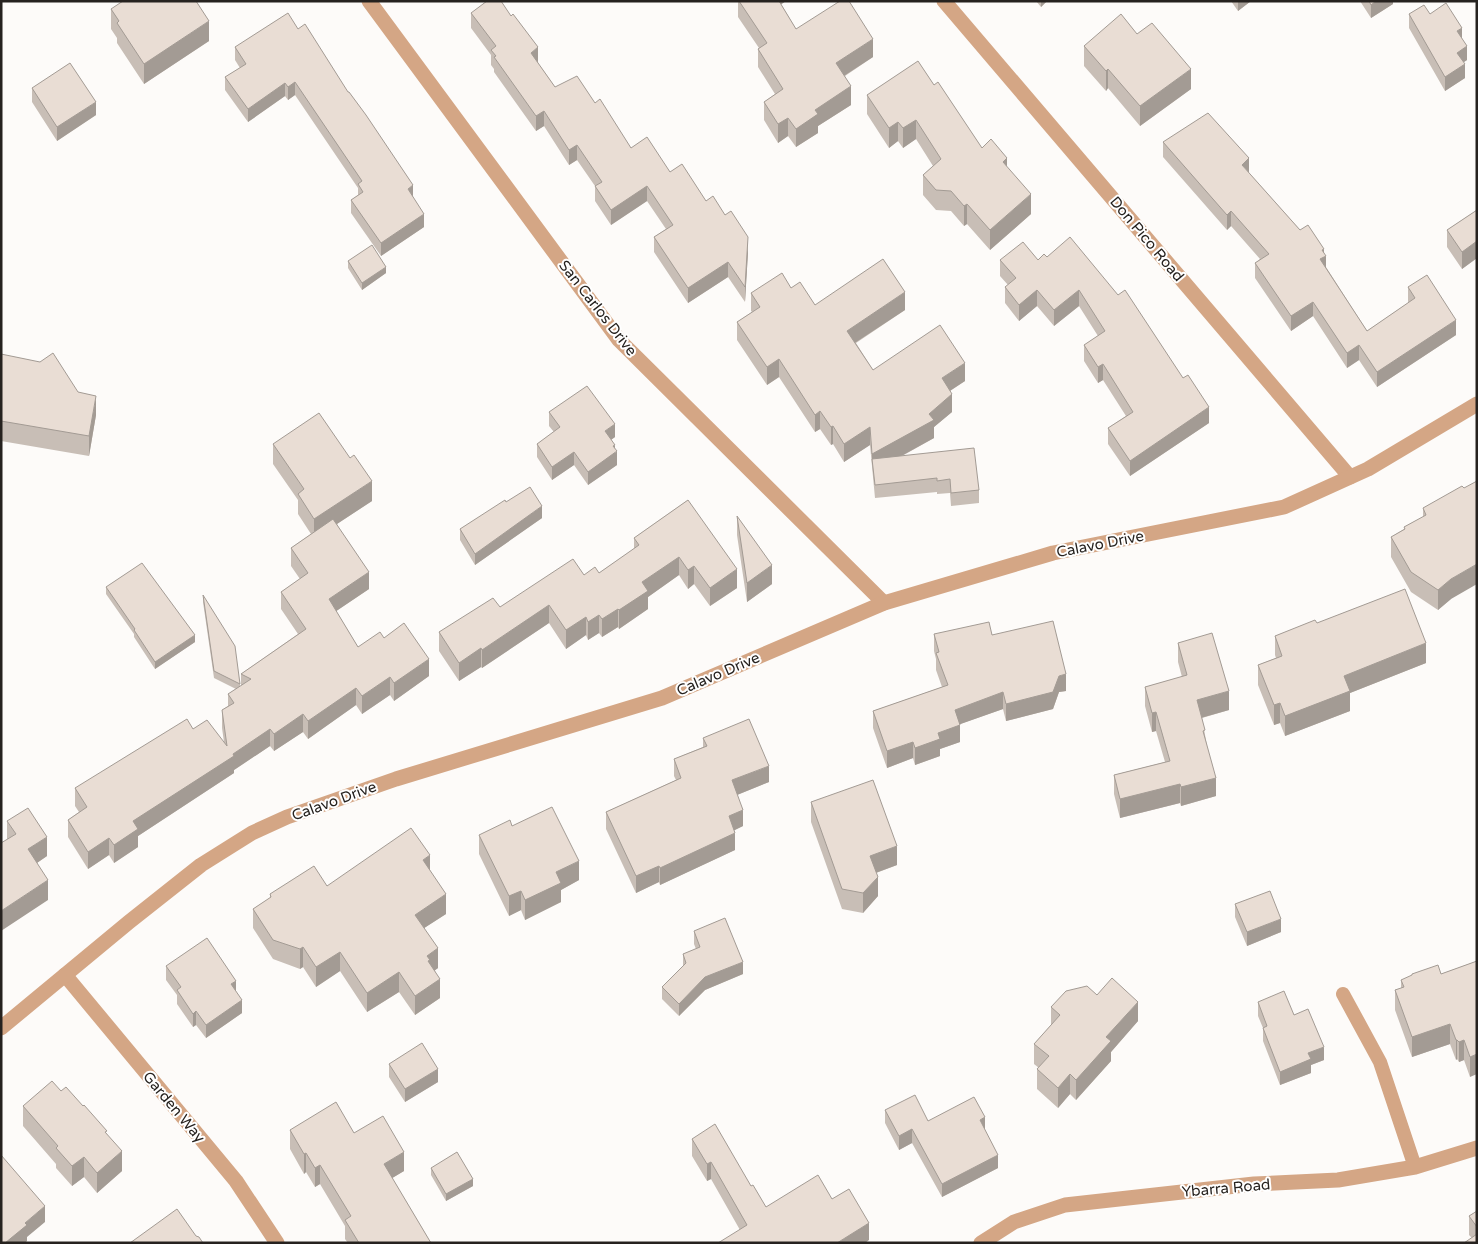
<svg xmlns="http://www.w3.org/2000/svg" width="1478" height="1244" font-family="'Varela Round',sans-serif">
  <style>
    .lines { fill: none; stroke-linecap: round; stroke-linejoin: round }
    .service { stroke: #d4a685; stroke-width: 14 }
    .minor { stroke: #d4a685; stroke-width: 15 }
    .tertiary { stroke: #d4a685; stroke-width: 15 }
    .wall { fill: #c8beb6 }
    .shaded-wall { fill: #a39b94 }
    .building { fill: #e9ddd4; stroke: #a39b94 }
    .labels { text-anchor: middle; stroke-width: 4; stroke-linejoin: round; paint-order: stroke }
    .street-label { font-size: 15px; fill: #26221f; stroke: #fff }
  </style>
  <rect width="100%" height="100%" fill="#fdfbf9"/>
  <g class="lines">
    <path class="service" d="M1343,994l37,68 35,105"/>
    <path class="minor" d="M369,1l250,339 265,263
      M944,1l406,476
      M65,975l171,206 41,62
      M981,1243l33,-21 51,-17 189,-21 84,-4 77,-13 62,-19"/>
    <path class="tertiary" d="M1,1028l128,-106 72,-57 51,-32 35,-16 109,-38 266,-81 222,-95 169,-50 231,-46 84,-38 109,-65"/>
  </g>
  <path class="wall" d="M738,1h48l-5,3 15,25 77,28 -28,19 6,29 -33,21v7l-22,14 -8,-11 -10,7 -14,-23v-18l11,-8 -17,-27v-18l1,-1 -21,-31z
    M1036,1h11l-6,6z
    M1231,1h20l-13,10z
    M1360,1h33v3l-22,14z
    M111,9l98,32 -65,43 -27,-41v-5l-6,-9z
    M471,13l67,49v1l17,24 40,16 36,45 39,24 36,29 42,51 -3,50 -17,-25 -40,26 -34,-51v-15l12,-8 -19,-28 -36,24 -16,-24v-15l-18,-26 -8,5 -25,-39 -8,5 -42,-59v-3l-3,-4v-10l-20,-27z
    M1409,14h21l32,24 5,22 -4,2 2,16 -20,13 -36,-63z
    M298,29l115,168 11,30 -43,29 -30,-43v-13l7,-5v-7l-63,-93 -7,5 -3,-4 -37,26 -23,-32v-13l15,-9 -5,-8v-13z
    M1137,34l54,55 -51,37 -32,-38 -2,3 -22,-25v-20z
    M934,85l48,63 25,19 24,47 -41,36 -23,-26 -3,2 -13,-15 -15,-1 -13,-15v-20l10,-9 -17,-27 -13,9 -5,-7 -9,7 -22,-34v-19z
    M32,88l64,27 -39,26 -25,-39z
    M1163,142l86,31 51,57 24,23 2,14 41,64 41,-28v-16l48,48 -79,52 -18,-27 -12,8 -34,-52 -22,15 -36,-53v-15l5,-4 -29,-33 -4,4 -64,-73z
    M1477,210v48l-15,11 -15,-22v-17z
    M1044,254l165,169 -79,53 -22,-32v-16l18,-12 -23,-36 -5,3 -14,-22v-16l14,-9 -19,-30 -25,20 -17,-20 -18,15 -14,-18v-16l3,-2 -8,-9v-16h38z
    M348,261l38,12 -24,17 -14,-22z
    M791,288l24,17 90,5 -49,33 17,27 92,11 -15,10 2,21 -18,15v11l-32,18 77,34v13l-28,3 -1,-13 -13,1v-2l-62,6 -5,-53 -26,17 -11,-18 -2,1 -11,-16 -5,3 -36,-55 -12,8 -30,-45v-18l15,-10 -1,-1v-18z
    M1,354l77,38 18,23 -7,41 -88,-15z
    M549,412l66,25 -4,3 4,8 2,17 -29,20 -14,-20 -22,15 -15,-23v-13l17,-12 -5,-6z
    M273,444l99,57 -35,23 32,65 -33,22 22,36 26,-9 45,38 -35,25 -4,-6 -28,19 -6,-9 -48,34 -5,-7 -29,19 -4,-5 -36,24v3l-96,63v11l-24,16 -5,-8 -21,14 -20,-32v-17l11,-8 -4,-6v-18l118,-59 31,13 -2,-14v-18l6,-4v-12l8,-5 -22,-11 -11,-76v-7l37,89v2h1v-12l57,-40 -17,-25v-17l19,-13 -9,-13v-18l20,-14 -13,-20v-14l-25,-36z
    M1464,488l-13,111 -13,11 -27,-18 -20,-35v-20l13,-8v-2l19,-10v-9z
    M688,500l49,88 -27,18 -16,-22 -6,5 -9,-14 -31,22v12l-29,20 -1,-2 -16,10 -3,-4 -11,7 -2,-5 -20,14 -17,-26 -67,45 -1,-1 -22,14 -20,-30v-19l61,-25 84,-32 15,-2 35,-24v-11z
    M506,502l36,16 -67,47 -15,-25v-11z
    M737,516l35,68 -25,18 -10,-67z
    M106,587l89,55 -40,27 -21,-32v-3l-28,-40z
    M1317,623l109,40 -76,30v18l-65,25 -5,-13 -6,2 -16,-40v-20l18,-7 -1,-3v-19z
    M934,634l58,1 74,56 -7,1 -6,17 -47,12 -3,-12 -43,15v18l-20,7v7l-25,9 -2,-7 -26,10 -14,-40v-17l69,-24 -6,-17v-11l-2,-8z
    M1178,643l51,67 -27,8 14,78 -35,10 -1,-3 -60,15 -6,-24v-19l51,-13 -9,-31 -4,1 -7,-26v-19l37,-10 -4,-15z
    M703,738l66,44 -32,13 6,31 -9,4 1,20 -75,35 -1,-3 -23,11 -30,-64v-17l70,-32 -2,-4v-17l29,-12z
    M811,802l86,63 -21,8 2,23 -15,17 -21,-4 -31,-87z
    M7,821l40,35 -10,7 11,37 -41,-61z
    M512,826l67,54 -18,10v12l-36,18 -4,-10 -12,6 -30,-62v-19z
    M430,870l16,44 -22,14 14,40 -3,2 5,28 -25,17 -16,-23 -32,20 -27,-41 -24,16 -13,-20 -3,2 -27,-10 -20,-31v-19l17,-11v-4z
    M1235,904l46,28 -34,14 -12,-29z
    M694,931l49,43 -38,16 -26,26 -17,-17v-12l21,-21v-12l13,-5 -2,-5z
    M1477,961l-7,116 -6,-17 -5,2 -2,-3 -1,1 -6,-16 -38,13 -17,-47v-20l6,-2v-8l11,-4v-2h29z
    M166,966l70,25 6,22 -36,25 -10,-13 -3,2 -16,-23v-9l-11,-15z
    M1097,995l41,26 -27,31v9l-35,39 -6,-6 -12,14 -21,-19v-20l2,-1 -5,-4v-20l17,-19v-18z
    M1258,1002l36,13 30,45 -13,5v8l-31,12 -17,-44v-13l-5,-12z
    M389,1064l49,18 -33,20 -16,-25z
    M61,1091l46,43 15,37 -25,22 -13,-16 -12,9 -16,-18v-4l-33,-38v-20z
    M885,1110l43,11 57,9 13,38 -56,29 -30,-54 -13,7 -14,-27z
    M290,1130l64,3 50,38 -12,7 39,65h-83l-3,-4v-13l-25,-42 -5,3 -9,-15 -2,2 -14,-25z
    M692,1139l59,47 15,21 66,-8 37,41 -129,-10 -29,-51 -4,2 -15,-25z
    M431,1168l42,18 -27,15 -15,-26z
    M1477,1211v32l-8,-8v-19z"/>
  <path class="shaded-wall" d="M773,1h13l-13,9z
    M1041,1h6l-6,6z
    M1238,1h13l-13,10z
    M1376,1h17v3l-22,14v-13z
    M209,21v20l-65,43v-20z
    M1462,28v13l-5,-10z
    M873,39v18l-37,24v-18z
    M1467,46v14l-10,7v-14z
    M538,47v15l-7,6v-15z
    M1465,64v14l-20,13v-14z
    M1108,69v19l-2,3v-20z
    M1191,69v20l-51,37v-20z
    M295,82v13l-7,5v-13z
    M285,83v13l-37,26v-13z
    M851,86v19l-33,21v7l-22,14v-18l19,-19z
    M96,102v13l-39,26v-14z
    M544,111v15l-8,5v-15z
    M788,118v18l-10,7v-19z
    M916,120v19l-13,9v-20z
    M898,122v19l-9,7v-20z
    M577,145v15l-8,5v-15z
    M1007,158v19l-4,-15z
    M1249,158v15l-7,-8z
    M413,185v13l-5,-9z
    M647,186v15l-36,24v-15z
    M1031,194v20l-41,36v-20z
    M967,204v20l-3,2v-20z
    M1231,211v15l-4,4v-15z
    M424,214v13l-43,29v-13z
    M748,237v15l-3,50v-15z
    M1477,241v17l-15,11v-17z
    M1324,249v8l2,-1v15l-6,-12 2,-9z
    M728,262v15l-40,26v-15z
    M386,267v6l-24,17v-7z
    M1037,290v16l-18,15v-16z
    M1079,290v16l-25,20v-16z
    M905,292v18l-58,38v-17z
    M1313,302v14l-22,15v-15z
    M1456,320v15l-79,52v-15z
    M1359,345v15l-12,8v-15z
    M779,359v18l-12,8v-18z
    M965,363v18l-23,15v-18z
    M1103,364v16l-5,3v-16z
    M952,394v18l-18,15v11l-60,33 -2,-12v13v-18l57,-40z
    M96,396v19l-7,41v-20z
    M1209,407v16l-79,53v-15z
    M820,411v18l-5,3v-17z
    M615,424v13l-10,7v-13z
    M833,426v18l-2,1v-18z
    M870,427v18l-26,17v-18z
    M615,445v8l2,-2v14l-29,20v-13z
    M574,452v13l-22,15v-13z
    M372,481v20l-58,38v-20z
    M542,506v12l-67,47v-11z
    M679,557v18l-31,22v12l-29,20v-19l23,-28z
    M1477,564v20l-26,15 -13,11v-20l13,-11z
    M772,565v19l-25,18v-19z
    M694,566v18l-6,5v-19z
    M737,569v19l-27,18v-18z
    M369,572v17l-40,27v-17z
    M549,605v18l-67,45v-18z
    M618,609v18l-16,10v-18z
    M599,615v18l-11,7v-18z
    M586,617v18l-20,14v-19z
    M195,635v7l-40,27v-7z
    M1426,643v20l-76,30v18l-65,25v-20l59,-40z
    M481,648v19l-22,14v-18z
    M429,659v17l-35,25v-18z
    M1066,674v17l-7,1 -6,17 -47,12v-17l53,-28z
    M390,677v18l-28,19v-18z
    M356,688v17l-48,34v-18z
    M1229,691v19l-32,9v-19z
    M1003,692v17l-48,17v-16z
    M1280,703v20l-6,2v-20z
    M1156,712v19l-4,1v-19z
    M303,714v18l-29,19v-17z
    M960,725v17l-20,7v7l-25,9v-17l23,-15z
    M270,729v17l-36,24v3l-96,63v11l-24,16v-18l19,-24z
    M913,742v16l-26,10v-17z
    M769,766v16l-37,15v-17z
    M1216,778v18l-35,10v-19z
    M1180,784v19l-60,15v-19z
    M743,810v16l-14,7v-17z
    M735,833v17l-75,35v-17z
    M47,837v19l-19,13v-20z
    M109,838v17l-21,14v-17z
    M897,846v19l-27,10v-19z
    M430,855v20l-7,-15z
    M579,861v19l-18,10v12l-36,18v-20l31,-28z
    M659,866v16l-23,11v-17z
    M878,877v19l-15,17v-20z
    M48,880v20l-47,31v-20z
    M521,891v19l-12,6v-20z
    M446,894v20l-31,20v-19z
    M1281,919v13l-34,14v-14z
    M303,947v20l-3,2v-20z
    M438,948v20l-8,6 -3,-18z
    M340,952v19l-24,16v-20z
    M743,962v12l-38,16 -26,26v-12l26,-27z
    M399,972v20l-32,20v-19z
    M440,979v19l-25,17v-19z
    M236,981v14l-5,-11z
    M242,1000v13l-36,25v-13z
    M1138,1002v19l-27,31v9l-35,39v-20l30,-43z
    M196,1011v14l-3,2v-13z
    M1450,1024v20l-38,13v-20z
    M1456,1040h1v19l-1,1z
    M1464,1040v20l-5,2v-20z
    M1324,1047v13l-13,5v8l-31,12v-13l28,-19z
    M1477,1054v20l-7,3v-20z
    M438,1069v13l-33,20v-13z
    M1070,1074v20l-12,14v-20z
    M985,1117v14l-5,-11z
    M912,1129v14l-13,7v-14z
    M122,1151v20l-25,22v-20z
    M404,1152v19l-20,12v-19z
    M306,1153v19l-2,2v-20z
    M998,1155v13l-56,29v-13z
    M84,1157v20l-12,9v-20z
    M711,1162v17l-4,2v-17z
    M320,1165v19l-5,3v-19z
    M473,1179v7l-27,15v-7z
    M45,1206v16l-18,15v4l-2,2h-20l20,-20z
    M869,1223v17l-4,3h-28z"/>
  <path class="building" d="M123,1h73l13,20 -65,43 -27,-41 2,-2 -8,-12z
    M487,1h14l10,15 2,-2 25,33 -7,6 24,34 22,-11 18,27 5,-4 31,49 16,-11 23,35 12,-8 24,37 7,-5 12,19 6,-4 17,26 -3,50 -17,-25 -40,26 -34,-51 19,-12 -26,-39 -36,24 -16,-24 7,-4 -25,-37 -8,5 -25,-39 -8,5 -42,-59 2,-1 -5,-6 5,-4 -25,-33z
    M739,1h40l17,28 44,-28h9l24,38 -37,24 15,23 -36,24 3,4 -22,15 -8,-11 -10,6 -14,-22 19,-13 -25,-40 9,-6z
    M1369,1h7l-5,4z
    M1446,3l16,25 -5,3 10,15 -10,7 8,11 -20,13 -36,-63 15,-9 6,9z
    M288,13l10,16 7,-5 43,68h1l17,23 47,70 -5,4 16,25 -43,29 -30,-43 12,-8 -5,-8 4,-3 -67,-99 -7,5 -3,-4 -37,26 -23,-32 21,-13 -11,-17z
    M1121,14l16,20 15,-11 39,46 -51,37 -32,-37 -2,2 -22,-25z
    M918,61l16,24 4,-3 44,66 9,-9 16,19 -4,4 28,32 -41,36 -23,-26 -3,2 -13,-15 -15,-1 -13,-15 18,-16 -25,-39 -13,8 -5,-6 -9,6 -22,-33z
    M70,63l26,39 -39,25 -25,-39z
    M1208,113l41,45 -7,7 58,65 8,-5 16,24 -2,1 4,6 -6,3 47,72 48,-33 -7,-11 19,-12 29,45 -79,52 -18,-27 -12,8 -34,-51 -22,14 -36,-53 14,-9 -38,-43 -4,4 -64,-73z
    M1477,210v31l-15,11 -15,-22z
    M1070,237l48,58 7,-5 58,88 5,-3 21,32 -79,54 -22,-33 25,-16 -30,-48 -5,3 -14,-22 21,-14 -26,-41 -25,20 -17,-20 -18,15 -14,-18 11,-9 -16,-18 23,-18 15,18 6,-6 3,3z
    M372,245l14,22 -24,16 -14,-22z
    M883,259l22,33 -58,39 26,39 67,-45 25,38 -23,15 10,16 -23,20 5,6 -62,34 -2,-27 -26,17 -11,-18 -2,1 -11,-16 -5,4 -36,-56 -12,8 -30,-45 23,-15 -9,-14 31,-20 9,15 9,-6 15,23z
    M53,353l25,39 18,4 -7,40 -88,-15v-67l39,8z
    M587,386l28,38 -10,7 10,14 -2,1 4,5 -29,21 -14,-20 -22,15 -15,-23 23,-17 -11,-15z
    M319,413l31,45 4,-3 18,26 -58,38 -16,-25 6,-5 -31,-45z
    M974,448l5,42 -28,3 -1,-14 -13,2v-3l-62,7 -3,-26z
    M1477,481v83l-26,15 -13,11 -27,-18 -20,-35 14,-8 -1,-2 22,-12 -3,-7 39,-22 2,2z
    M530,487l12,19 -67,48 -15,-25 45,-29 1,2z
    M688,500l49,69 -27,19 -16,-22 -6,4 -9,-13 -37,25 6,9 -29,19 -1,-1 -16,10 -3,-4 -11,7 -2,-5 -20,13 -17,-25 -67,45 -1,-2 -22,15 -20,-31 54,-34 7,9 73,-48 11,16 11,-8 4,6 40,-28 -5,-7z
    M737,516l35,49 -25,18z
    M333,519l36,53 -40,27 29,48 22,-15 4,6 20,-15 25,36 -35,24 -4,-6 -28,19 -6,-8 -48,33 -5,-7 -29,20 -4,-5 -37,25 1,2 -101,65 5,8 -24,16 -5,-7 -21,14 -20,-32 19,-13 -12,-19 112,-69 6,10 14,-9 20,26 -5,-36 12,-7 -6,-9 23,-15 -10,-5 65,-45 -25,-37 27,-19 -17,-25z
    M142,563l53,72 -40,27 -21,-32 1,-1 -29,-42z
    M1405,589l21,54 -82,33 6,15 -65,25 -5,-13 -6,2 -16,-40 24,-9 -7,-20 40,-16 2,3z
    M203,595l32,51 5,38 -26,-13z
    M1053,621l13,53 -7,2 -6,16 -47,12 -3,-12 -48,18 5,15 -22,8 2,6 -25,9 -2,-6 -26,9 -14,-40 75,-26 -12,-32 3,-1 -5,-18 55,-12 3,13z
    M1212,633l17,58 -32,9 8,30 -2,1 13,47 -35,9 -1,-3 -60,15 -6,-24 56,-14 -14,-49 -4,1 -7,-26 42,-12 -9,-32z
    M749,719l20,47 -37,14 11,30 -14,6 6,17 -75,35 -1,-2 -23,10 -30,-64 75,-34 -7,-19 33,-13 -4,-8z
    M873,780l24,66 -27,10 8,21 -15,16 -21,-4 -31,-87z
    M552,807l27,54 -23,11 5,11 -36,17 -4,-9 -12,5 -30,-61 31,-15 2,6z
    M28,808l19,29 -19,12 20,31 -47,31v-68l15,-9 -9,-13z
    M411,828l19,27 -7,5 23,34 -31,21 23,33 -11,8 3,4 -2,1 12,18 -25,17 -16,-24 -32,21 -27,-41 -24,15 -13,-20 -3,2 -27,-9 -20,-31 18,-12 -1,-3 44,-28 13,20z
    M1270,891l11,28 -34,13 -12,-28z
    M725,918l18,44 -38,15 -26,27 -17,-17 24,-24 -3,-9 17,-7 -6,-16z
    M207,938l29,43 -5,3 11,16 -36,25 -10,-14 -3,3 -16,-24 4,-3 -15,-21z
    M1477,961v93l-7,3 -6,-17 -5,2 -2,-2h-1l-6,-16 -38,13 -17,-47 9,-3 -3,-7 11,-5v-1l26,-9 3,9z
    M1112,978l26,24 -32,35 5,4 -35,39 -6,-6 -12,14 -21,-19 12,-13 -15,-12 26,-29 -9,-8 15,-16 21,-5 10,9z
    M1284,991l10,24 14,-6 16,38 -16,6 3,6 -31,13 -17,-44 4,-2 -9,-24z
    M422,1043l16,26 -33,20 -16,-25z
    M52,1081l9,10 5,-4 17,19 1,-1 23,26 -2,1 17,19 -25,22 -13,-16 -12,9 -16,-18 2,-2 -35,-40z
    M915,1095l13,26 46,-24 11,20 -5,3 18,35 -56,29 -30,-55 -13,7 -14,-26z
    M336,1102l18,31 29,-17 21,36 -20,12 47,79h-72l-14,-23 6,-4 -31,-51 -5,3 -9,-15 -2,1 -14,-24z
    M715,1124l36,62 2,-1 13,22 52,-32 14,24 17,-10 20,34 -32,20h-119l29,-18 -36,-63 -4,2 -15,-25z
    M457,1152l16,27 -27,15 -15,-26z
    M1,1155l44,51 -20,17 2,2 -22,18h-4z
    M177,1209l19,27 3,1 4,6h-73z
    M1477,1211v16l-8,-11z
    M1477,1234v9h-13z"/>
  <g class="labels">
    <g class="street-label">
      <text transform="translate(1147 239) rotate(50)" y="5">Don Pico Road</text>
      <text transform="translate(598 308) rotate(52)" y="5">San Carlos Drive</text>
      <text transform="translate(1100 544) rotate(-11)" y="5">Calavo Drive</text>
      <text transform="translate(718 674) rotate(-23)" y="5">Calavo Drive</text>
      <text transform="translate(334 801) rotate(-20)" y="5">Calavo Drive</text>
      <text transform="translate(174 1107) rotate(50)" y="5">Garden Way</text>
      <text transform="translate(1226 1188) rotate(-5)" y="5">Ybarra Road</text>
    </g>
  </g>
  <rect width="1478" height="1244" fill="none" stroke="#26221f" stroke-width="5"/>
</svg>
